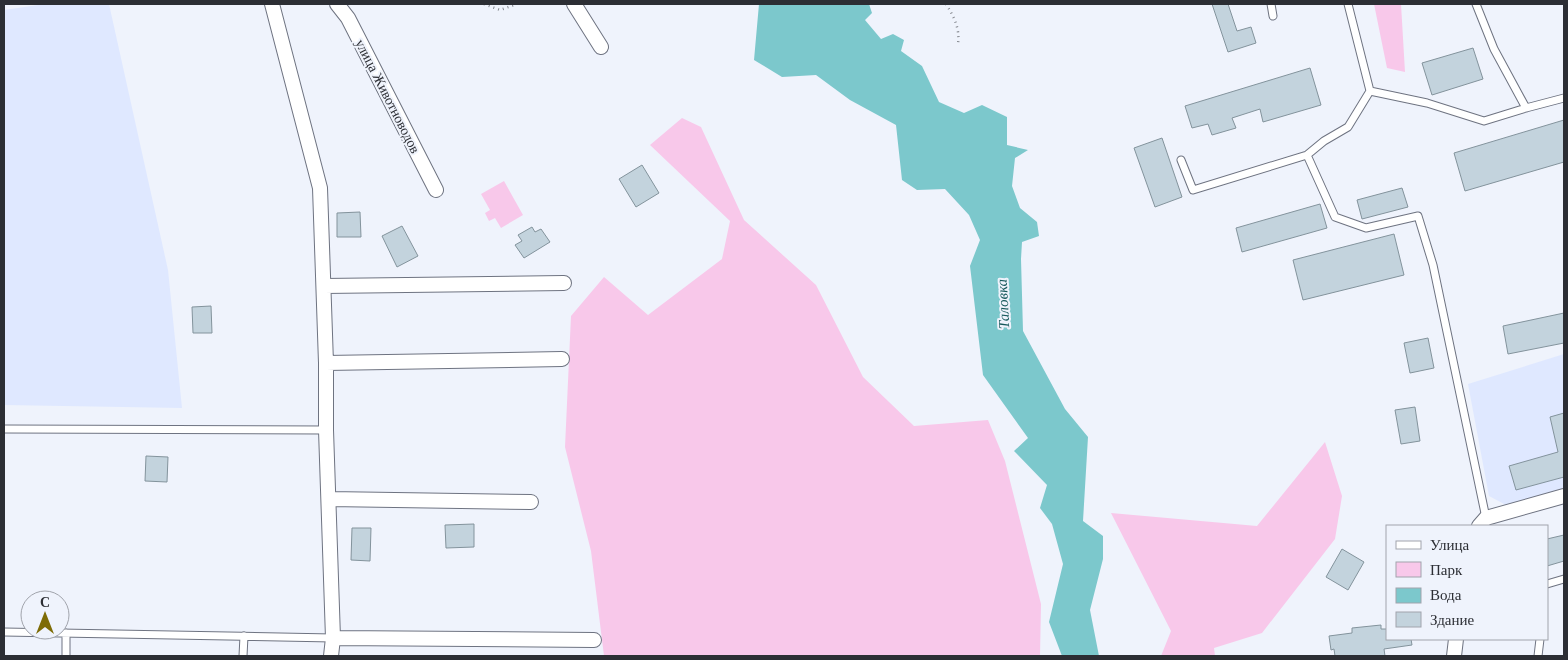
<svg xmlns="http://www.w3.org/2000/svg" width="1568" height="660" font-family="'Times New Roman',serif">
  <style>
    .built { fill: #dfe8ff }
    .green { fill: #f8c8ea }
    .water { fill: #7cc8cc }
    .building { fill: #c3d3dd; stroke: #83939c }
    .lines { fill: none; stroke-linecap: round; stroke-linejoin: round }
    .service-casing { stroke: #6e7381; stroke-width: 9 }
    .minor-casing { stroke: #6e7381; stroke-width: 16 }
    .path { stroke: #868990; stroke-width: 2.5; stroke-dasharray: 1 4; stroke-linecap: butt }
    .service { stroke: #fff; stroke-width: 7 }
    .minor { stroke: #fff; stroke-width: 14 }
    .labels { text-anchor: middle; stroke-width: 4; stroke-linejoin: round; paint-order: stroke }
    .street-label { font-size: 14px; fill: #2c2e34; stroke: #eff3fc }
    .water-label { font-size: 15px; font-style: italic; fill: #17595c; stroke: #eff3fc }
  </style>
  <rect width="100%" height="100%" fill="#eff3fc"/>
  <path class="built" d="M45,4h64l59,266 14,138 -178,-3v-395z
    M1564,354v134l-58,17 -17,-9 -21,-112z"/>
  <path class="green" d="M1374,4h27l4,68 -18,-4z
    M682,118l19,9 43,93 72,65 47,92 51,49 74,-6 17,41 36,143 -1,52h-436l-13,-105 -26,-104 6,-131 33,-39 44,38 74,-56 8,-38 -80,-76z
    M504,181l19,34 -22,13 -6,-10 -6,3 -4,-8 5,-3 -9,-16z
    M1325,442l17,54 -7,43 -73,94 -48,15 1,8h-54l10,-25 -60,-118 146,13z"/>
  <path class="water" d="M759,4h110l3,9 -7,7 16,19 12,-5 11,6 -3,11 21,15 17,36 25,11 18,-8 25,12v28l21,5 -13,8 -3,28 8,22 17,14 2,14 -17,6 -1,17 2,72 42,78 23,28 -5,84 20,15v23l-13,51 9,46h-37l-13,-34 14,-58 -11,-40 -12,-16 7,-23 -33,-34 14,-13 -45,-63 -13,-109 10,-26 -11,-25 -24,-26 -28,1 -15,-10 -6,-55 -46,-25 -34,-25 -34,2 -28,-17z"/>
  <path class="building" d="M1212,4h16l9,27 14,-4 5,16 -28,9z
    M1473,48l10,31 -51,16 -10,-32z
    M1310,68l11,37 -58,17 -3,-13 -28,9 4,10 -24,7 -4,-11 -16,4 -7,-22z
    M1564,120v42l-99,29 -11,-38z
    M1162,138l20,59 -27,10 -21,-59z
    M642,165l17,28 -23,14 -17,-28z
    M1402,188l6,19 -46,12 -5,-19z
    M1320,204l7,24 -85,24 -6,-24z
    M360,212l1,25h-24v-24z
    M402,226l16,30 -21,11 -15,-31z
    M532,227l3,5 6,-3 9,13 -26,16 -9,-13 7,-4 -4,-6z
    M1394,234l10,41 -101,25 -10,-40z
    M211,306l1,27h-19l-1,-26z
    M1564,313v30l-56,11 -5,-28z
    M1428,338l6,30 -24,5 -6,-30z
    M1415,407l5,34 -19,3 -6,-34z
    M1564,413v64l-48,13 -7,-24 49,-14 -8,-35z
    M146,456l22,1 -1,25 -22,-1z
    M474,524v23l-28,1 -1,-23z
    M352,528h19l-1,33 -19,-1z
    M1564,535v26l-17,5v-27z
    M1342,549l22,13 -16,28 -22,-13z
    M1381,625v4h6v10h24l1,6 -28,4 1,7h-50l-1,-7 -3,1 -2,-14 23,-3v-5z"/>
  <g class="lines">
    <defs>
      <path id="service" d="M1271,4l2,12
        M1348,4l22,87
        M1476,4l18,45 32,59
        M1307,155l28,62 31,11 52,-12 15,49 53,253
        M1181,160l12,30 114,-35 17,-14 24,-14 22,-36 57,12 57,18 42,-13 38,-10
        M4,429l322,1
        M1547,584l17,-5
        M4,632l329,6
        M66,656v-23
        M243,656l1,-20
        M1538,656l2,-17"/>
      <path id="minor" d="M272,4l48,184 6,175v67l7,208 -2,18
        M337,4l11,14 88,172
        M574,4l27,43
        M324,286l240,-3
        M326,363l236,-4
        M329,499l202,3
        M1479,526l7,-8 78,-22
        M333,638l261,2
        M1454,656l2,-17"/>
    </defs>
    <use href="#service" class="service-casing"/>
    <use href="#minor" class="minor-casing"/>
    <path class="path" d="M484,4l16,6 17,-6
      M946,4c8,13 14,24 12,40"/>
    <use href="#service" class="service"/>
    <use href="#minor" class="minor"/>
  </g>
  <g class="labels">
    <g class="street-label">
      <text transform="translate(388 96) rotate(63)" y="5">улица Животноводов</text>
    </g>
    <g class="water-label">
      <text transform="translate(1003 304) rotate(-93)" y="5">Таловка</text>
    </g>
  </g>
  <rect width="1568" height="660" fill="none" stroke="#2c2e34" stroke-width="10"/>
  <rect x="1386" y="525" width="162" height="115" fill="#eff3fc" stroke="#a1a4ac"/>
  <rect x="1396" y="541" width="25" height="8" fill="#ffffff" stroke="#a1a4ac"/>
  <text x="1430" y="550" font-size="15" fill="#2c2e34">Улица</text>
  <rect x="1396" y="562" width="25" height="15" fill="#f8c8ea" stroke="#a1a4ac"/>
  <text x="1430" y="575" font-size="15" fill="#2c2e34">Парк</text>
  <rect x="1396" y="588" width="25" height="15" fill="#7cc8cc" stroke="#a1a4ac"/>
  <text x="1430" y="600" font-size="15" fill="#2c2e34">Вода</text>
  <rect x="1396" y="612" width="25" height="15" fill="#c3d3dd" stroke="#a1a4ac"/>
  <text x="1430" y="625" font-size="15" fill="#2c2e34">Здание</text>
  <g transform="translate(45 615)"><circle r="24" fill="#eff3fc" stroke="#a1a4ac"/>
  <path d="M0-4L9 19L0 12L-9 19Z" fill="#7e6c06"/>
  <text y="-8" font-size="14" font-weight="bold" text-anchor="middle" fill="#2c2e34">С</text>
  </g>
</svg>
